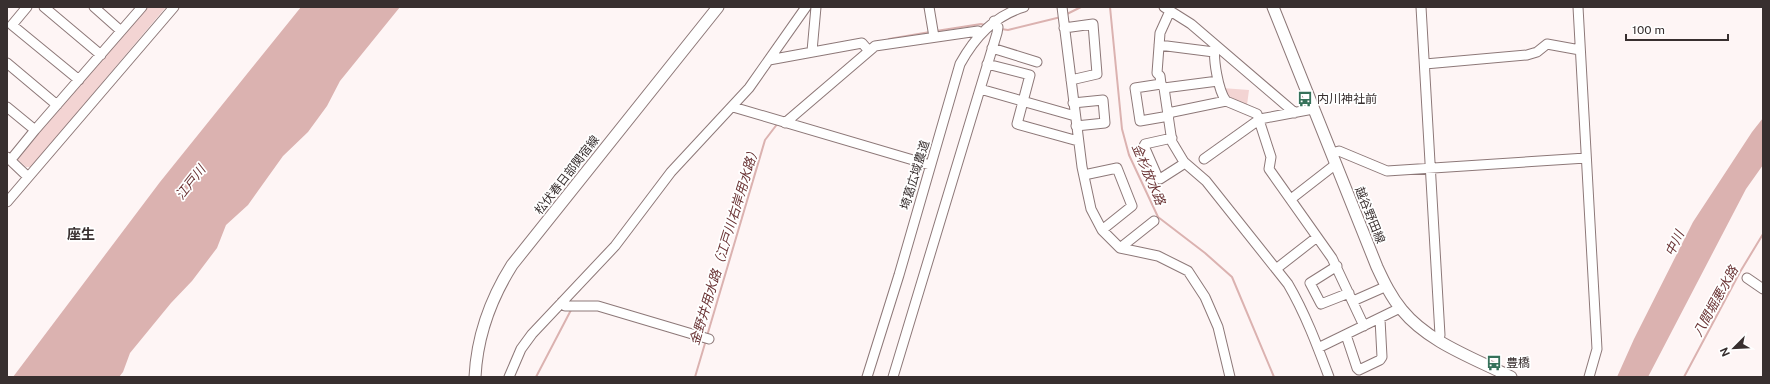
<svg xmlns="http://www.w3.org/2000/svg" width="1770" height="384" font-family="'Public Sans','Noto Sans JP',sans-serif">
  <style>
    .green { fill: #f3d4d3 }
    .water { fill: #dbb2b0 }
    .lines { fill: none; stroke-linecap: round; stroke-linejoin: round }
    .stream { stroke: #dbb2b0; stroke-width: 2 }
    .minor-casing { stroke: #8d7878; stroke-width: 11 }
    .major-casing { stroke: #8d7878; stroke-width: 13 }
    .minor { stroke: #fff; stroke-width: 9 }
    .major { stroke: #fff; stroke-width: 11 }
    .labels { text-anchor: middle; stroke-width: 3.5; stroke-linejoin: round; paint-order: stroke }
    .poi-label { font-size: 12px; fill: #382f2f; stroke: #fff; text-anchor: start }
    .street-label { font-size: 12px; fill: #382f2f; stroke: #fff }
    .water-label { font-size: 13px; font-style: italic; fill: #6a3334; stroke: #fff }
    .quarter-label { font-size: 14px; font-weight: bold; fill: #382f2f; stroke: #fff }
  </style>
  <rect width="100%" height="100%" fill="#fef5f5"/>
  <path class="green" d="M144,7h22l-135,160h-5l-10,-9z
    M1222,88l27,2 -2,15 -19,-7z"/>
  <path class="water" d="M301,7h99l-60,74 -13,25 -19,26 -25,24 -35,49 -22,20 -9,23 -25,33 -21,22 -41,50 -7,19 -4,5h-106l147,-195z
    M1763,118v47l-17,24 -98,188h-31l17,-38 59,-117 59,-90z"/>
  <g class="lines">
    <path class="stream" d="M1110,7l12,122 7,26 29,62 47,36 27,24 42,100
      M1065,15l16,-8
      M1001,29l7,1 53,-13
      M936,31l45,-7 4,1
      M889,39l41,-7
      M783,119l35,-30
      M707,336l58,-196 13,-17
      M536,377l35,-67
      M695,377l11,-37
      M1684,377l56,-105 23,-38"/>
    <defs>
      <path id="minor" d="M27,7l-15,18 67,55
        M44,7l57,48
        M94,7l27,24
        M929,7l5,30
        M1062,7l20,160 9,42 11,21 18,18 38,8 30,15 17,26 13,30 12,50
        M1164,7l27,17 104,89
        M1421,7l19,328 -2,5
        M1578,7l19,342 -8,28
        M1170,11l-10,22 -3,40 3,3 1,8 3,4 8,54 12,20 22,19 82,103c17,29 29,61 41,93
        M1064,28l29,-4 4,50 -26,6
        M1159,45l55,7
        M1215,46c-2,13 3,44 11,55l31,13 14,43 -2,12 63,89 32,68
        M992,48l45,14
        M812,51l4,-44
        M769,60l93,-17 7,8
        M7,63l50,42
        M987,64l43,11 -13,49 61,17
        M1425,64l102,-9 10,-3 10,-8 33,6
        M1161,84l-26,4 5,33 29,-5
        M1164,88l54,-7
        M980,89l95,27
        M1073,103l30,-3 2,23 -29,3
        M7,107l28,23 107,-123
        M733,107l197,58
        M1168,113l58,-12
        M785,123l90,-77 103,-15 3,2
        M1172,138l-27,6 -1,2 14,32 2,1 25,-16
        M1331,153l8,-2 48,20 199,-13
        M7,157l21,20
        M13,157l22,-27
        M1204,159l56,-40 53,-10
        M1084,175l33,-7 15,38 -30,24
        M1291,199l45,-35
        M7,202l167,-195
        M1120,248l34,-27
        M1337,266l-27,17 11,21 28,-11
        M1276,269l41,-32
        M1747,278l16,11
        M1353,301l34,-15
        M562,302l3,4h33l111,33
        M1346,335l11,33 2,2 21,-10 2,-3 -2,-38
        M1318,348l82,-40
        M509,377l12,-28 11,-15 83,-88 56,-74 78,-84 57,-81
        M867,377l32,-102 61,-211c15,-27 34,-48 64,-57
        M893,377l104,-344 1,-6 -4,-6"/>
      <path id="major" d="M1273,7l104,260c7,15 14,30 25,43 27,33 72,48 109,67
        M475,377c2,-41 15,-77 37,-112l206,-258"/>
    </defs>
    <use href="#minor" class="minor-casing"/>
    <use href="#major" class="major-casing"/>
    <use href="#minor" class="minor"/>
    <use href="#major" class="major"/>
  </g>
  <defs>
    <symbol id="bus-bare" viewBox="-9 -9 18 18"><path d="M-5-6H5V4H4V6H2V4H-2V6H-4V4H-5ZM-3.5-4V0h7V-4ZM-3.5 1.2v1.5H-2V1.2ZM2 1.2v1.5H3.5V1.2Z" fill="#36715a" stroke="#fff" stroke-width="2.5" paint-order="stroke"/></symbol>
  </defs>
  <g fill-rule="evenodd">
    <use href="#bus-bare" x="1294" y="88" width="22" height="22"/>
    <use href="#bus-bare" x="1483" y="352" width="22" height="22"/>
  </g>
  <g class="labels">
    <g class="poi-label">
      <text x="1317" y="103">内川神社前</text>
      <text x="1506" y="367">豊橋</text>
    </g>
    <g class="street-label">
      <text transform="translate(567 175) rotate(-52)" y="4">松伏春日部関宿線</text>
      <text transform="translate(915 175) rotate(-73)" y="4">埼葛広域農道</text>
      <text transform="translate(1370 215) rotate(68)" y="4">越谷野田線</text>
    </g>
    <g class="water-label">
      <text transform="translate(1149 174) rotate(67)" y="5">金杉放水路</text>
      <text transform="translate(190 182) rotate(-52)" y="5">江戸川</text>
      <text transform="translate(1674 243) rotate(-64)" y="5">中川</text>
      <text transform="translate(724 245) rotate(-73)" y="5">金野井用水路（江戸川右岸用水路）</text>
      <text transform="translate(1715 301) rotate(-61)" y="5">八間堀悪水路</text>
    </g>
    <g class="quarter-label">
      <text x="81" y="239">座生</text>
    </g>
  </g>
  <rect width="1770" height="384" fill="none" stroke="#382f2f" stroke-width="16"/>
  <g transform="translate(1734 348) rotate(246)" stroke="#ffffff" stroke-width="3" paint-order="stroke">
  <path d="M0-3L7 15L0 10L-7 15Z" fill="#382f2f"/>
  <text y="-6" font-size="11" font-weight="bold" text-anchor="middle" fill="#382f2f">N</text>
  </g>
  <path d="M1626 34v6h102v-6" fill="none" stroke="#382f2f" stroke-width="2"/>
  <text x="1632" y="34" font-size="12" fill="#382f2f" stroke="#ffffff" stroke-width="3" paint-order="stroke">100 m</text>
</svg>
